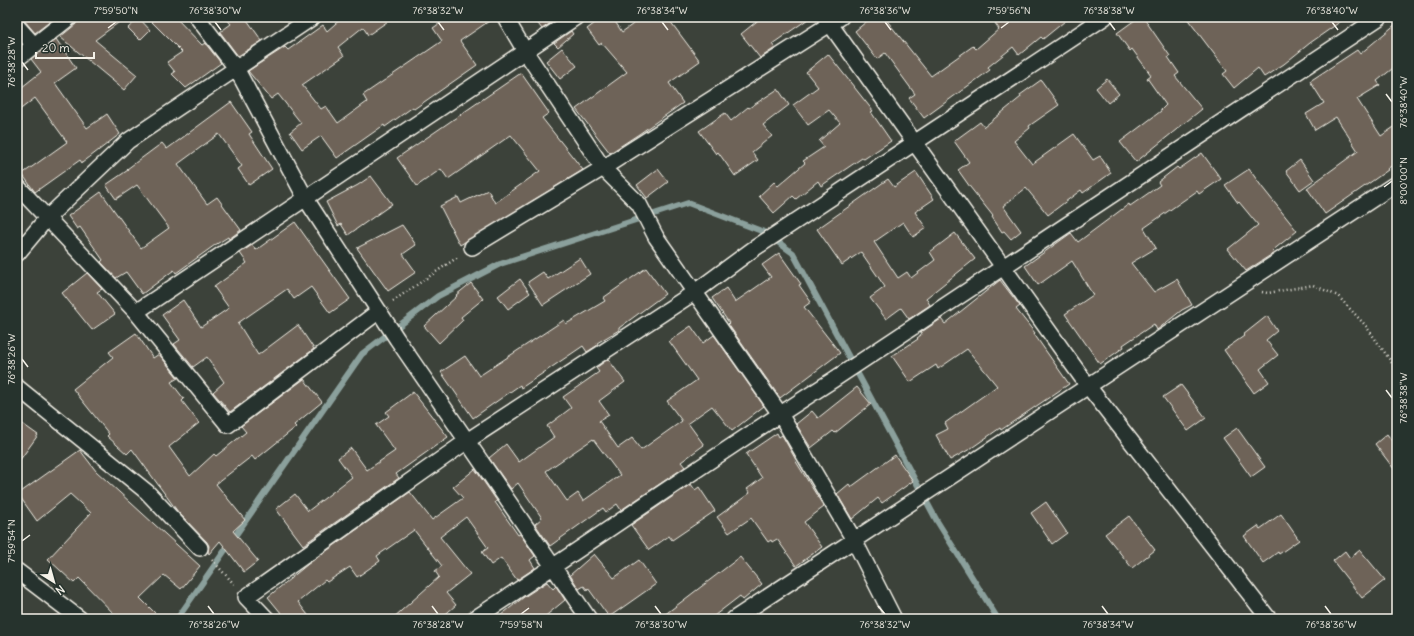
<svg xmlns="http://www.w3.org/2000/svg" width="1414" height="636" font-family="Delius,sans-serif">
  <style>
    .lines { fill: none; stroke-linecap: round; stroke-linejoin: round }
    .stream { stroke: #8ba09c; stroke-width: 6 }
    .building { fill: #6e6458; stroke: #f4f1e8; fill-rule: evenodd }
    .street-casing { stroke: #f4f1e8; stroke-width: 18 }
    .path { stroke: #f4f1e8; stroke-width: 2.5; stroke-dasharray: 1 3; stroke-linecap: butt }
    .street { stroke: #26332d; stroke-width: 15 }
    .ticks { fill: none; stroke: #f4f1e8; stroke-width: 1.5 }
    .neatline { fill: none; stroke: #f4f1e8; stroke-width: 1.5 }
    .ticks-label { font-size: 10px; text-anchor: middle; fill: #f4f1e8 }
  </style>
  <rect width="100%" height="100%" fill="#3c423a"/>
  <filter id="ink" filterUnits="userSpaceOnUse"><feTurbulence type="fractalNoise" baseFrequency=".025" numOctaves="2"/><feDisplacementMap in="SourceGraphic" scale="8" xChannelSelector="R" yChannelSelector="G"/><feConvolveMatrix kernelMatrix="1 2 1 2 8 2 1 2 1" color-interpolation-filters="sRGB"/></filter>
  <g filter="url(#ink)">
    <g class="lines">
      <path class="stream" d="M177,619l185,-265 76,-58 62,-32 188,-61 76,29 29,21 144,268 61,98"/>
    </g>
    <path class="building" d="M17,17h39l-21,16 -11,-13z
      M79,17h47l-31,23 42,35 -13,15 -64,-53 16,-13z
      M147,17h28l27,28 3,-2 16,20 -35,25 -14,-14 3,-2 -8,-10 15,-10z
      M225,17h20l17,24 -24,15 -18,-24 11,-8z
      M343,17h51l-26,18 -5,-8 -25,20 6,9 -42,29 19,24 5,-3 12,17 29,-21 -4,-7 79,-54 -9,-13 16,-11h46l-35,24 17,24 -63,44 -1,-2 -28,20 -1,-2 -47,33 -16,-22 -19,13 -12,-17 11,-9 -23,-29 -7,5 -23,-28 37,-24 3,3 35,-25 4,6z
      M533,17h26l-17,12z
      M603,17h9l10,15 21,-15h24l33,44 -31,22 14,20 -44,31 -29,19 -34,-44 51,-37 -25,-29 -3,2 -12,-16z
      M762,17h49l-39,27 3,4 -15,10 -19,-24z
      M872,17h12l47,59 42,-30 3,3 23,-20 -4,-6 7,-6h68l-27,22 -2,-2 -22,18 -6,-8 -25,20 2,3 -66,48 -15,-20 6,-4 -30,-41 -8,6 -22,-28z
      M1139,17h4l11,16 16,23 -2,1 11,16 -4,3 27,33 -66,53 -16,-20 41,-31v-1l5,-5 -19,-27 4,-3 -19,-26 -2,2 -13,-18z
      M1186,17h161l-37,26 -26,21 -20,13 -6,-9 -24,20 -11,-14 4,-3z
      M139,18l11,12 -10,10 -12,-12z
      M1397,23v42l-20,16 3,4 -23,14 24,37 16,-11v37l-10,7 1,1 -63,44 -18,-26 51,-37 -22,-34 -21,13 -9,-16 18,-11 -14,-22 47,-31 3,4z
      M571,31l2,3 -15,13 -4,-4z
      M56,39l20,29 -21,15 32,45 20,-14 13,20 -38,29 -2,-3 -45,32 -13,-18 45,-32 -32,-44 -18,14v-21l24,-19 -10,-13z
      M562,48l15,18 -17,13 -14,-18z
      M828,54l45,57 -2,1 20,29 -27,18 -2,-1 -41,28 -3,-5 -22,18 -3,-3 -19,17 -15,-17 15,-14 4,4 27,-23 -2,-2 21,-14 -5,-6 21,-18 -11,-13 -21,15 -15,-20 25,-18 -12,-15z
      M521,73l28,40 -7,5 41,52 -123,75 -20,-39 18,-9 3,6 27,-13 7,13 45,-32 -29,-36 -63,44 -7,-10 -24,17 -20,-28z
      M1107,79l12,15 -11,9 -12,-15z
      M1041,80l18,25 -30,21 1,2 -16,13 18,23 42,-30 19,26 7,-4 11,17 -28,20 -2,-3 -33,25 -22,-27 -23,18 18,25 -10,8 -7,-8 -2,1 -10,-15 1,-1 -23,-29 -12,-17 11,-8 -15,-21 26,-19 4,5 37,-30 -1,-2z
      M778,89l11,16 -26,20 9,11 -20,16 6,8 -23,16 -17,-24 -2,2 -17,-23 26,-18 6,8 17,-14 1,1z
      M231,102l21,30 -3,2 23,35 -23,16 -11,-16 4,-3 -23,-32 -41,30 29,40 10,-7 24,33 -12,9 -1,-2 -13,8 -39,28 -2,-3 -32,24 -16,-22 -10,6 -15,-16 2,-2 -23,-33 -3,2 -9,-13 33,-24 40,56 28,-20 -32,-43 -21,14 -10,-14 22,-15 -1,-1 35,-26 5,6z
      M1202,153l19,26 -22,15 -2,-3 -53,37 12,20 -25,15 23,29 23,-13 15,26 -10,5 -25,20 -3,-6 -31,21 1,2 -24,17 -35,-50 28,-19 -21,-34 -34,24 -13,-19 46,-33 7,9 51,-38 1,2 30,-21 -2,-3 19,-15 2,2z
      M1300,160l14,20 -14,10 -14,-19z
      M658,169l10,13 -21,16 -10,-13z
      M1249,169l13,18 35,44 -25,20 2,2 -28,18 -18,-22 30,-24 -19,-23 -1,1 -13,-18z
      M916,172l18,27 -19,13 11,16 -13,9 -10,-15 -29,20 24,36 9,-6 4,6 24,-18 -5,-8 25,-19 20,26 -49,39 4,7 -21,14 -8,-11 -15,11 -16,-21 15,-11 -24,-35 -19,13 -25,-36 71,-50 6,8z
      M371,176l21,28 -44,31 -7,-11 -3,2 -12,-24 32,-17z
      M295,222l55,77 -20,14 -19,-26 -17,12 -7,-10 -49,34 20,32 40,-30 16,24 -84,63 -17,-20 11,-10 -17,-25 -14,10 -19,-23 6,-4 -18,-25 21,-15 18,27 28,-19 -15,-21 33,-24 -7,-10 12,-8 4,5z
      M402,225l14,20 -13,9 13,18 -28,19 -31,-43z
      M779,253l22,31 -2,1 12,17 -7,5 36,46 -60,45 -52,-74 1,-1 -17,-25 14,-10 9,14 36,-25 -9,-12z
      M580,258l10,16 -47,31 -15,-23 15,-10 5,7z
      M646,268l19,26 -46,34v2l-22,13 1,2 -11,7 -4,-6 -62,42 -1,-3 -47,33 -32,-46 24,-16 14,20 85,-56 2,4 39,-23 -2,-3z
      M87,273l15,16 -5,3 18,22 -23,16 -30,-37z
      M520,279l10,14 -22,16 -10,-13z
      M1000,280l20,26 -4,3 19,24 -1,1 35,50 -68,46 -1,-2 -30,21 -20,11 -14,-25 12,-6 -3,-6 52,-37 -30,-37 -29,20 -2,-4 -26,17 -18,-26 26,-17 -1,-1 4,-3 -1,-2 21,-14 4,5z
      M471,283l12,16 -22,18 2,3 -24,23 -15,-17 33,-30 -1,-1z
      M1267,316l10,15 -11,9 12,15 -18,14 9,13 -15,11 -30,-43 20,-14 -1,-1z
      M691,326l12,17 11,-8 50,71 -32,25 -20,-25 -24,17 16,22 -23,17 4,5 -64,43 -4,-6 -11,8 -3,-4 -53,38 -15,-22 7,-6 -24,-35 -7,6 -22,-31 17,-14 13,18 35,-25 -7,-11 24,-18 -8,-11 36,-25 -3,-4 12,-9 17,23 -26,19 10,14 -10,6 19,27 14,-10 9,12 41,-29 -15,-20 30,-21 -28,-39zM593,439l27,36 -37,26 -5,-8 -11,8 -21,-30z
      M136,333l17,25 6,-4 19,24 -7,4 13,17 -2,2 17,22 -30,24 21,29 24,-22 2,2 30,-24 -5,-6 63,-47 18,23 -28,23 2,2 -41,33 -3,-4 -36,28 29,36 -12,11 25,30 -14,11 -24,-31 -11,13 -1,-2 1,-6 -2,-4 -29,-30 -46,-63 -5,5 -20,-18 2,-2 -36,-45 40,-32 -4,-5z
      M1181,385l25,33 -18,13 -25,-34z
      M857,387l14,17 -36,29 -2,-2 -22,17 -15,-24 16,-13 6,7z
      M413,392l35,45 -52,37 3,4 -96,67 -27,-36 19,-15 13,17 44,-34 -14,-19 13,-10 16,22 28,-19 -19,-26 13,-9 -3,-4z
      M17,420l21,15 -21,29z
      M1237,428l28,39 -14,10 -28,-39z
      M777,433l2,4 3,-2 14,25h-1l29,47 -20,15 18,25 -26,19 -19,-27 -5,3 -1,-2 -3,2 -17,-24 -22,15 -12,-16 33,-24 -3,-4 15,-11 -16,-24z
      M1387,434l10,14v25l-22,-29z
      M80,450l16,21 104,95 -19,23 -17,-14 -24,23 21,21h-42l-40,-41 -5,5 -26,-24 43,-46 -21,-19 -33,27 -19,-27z
      M895,455l18,26 -31,22 -4,-5 -26,21 -15,-25 12,-10 2,3z
      M475,469l22,32 -2,1 23,33 2,-1 15,22 -5,4 5,8 -18,12 -16,-22 -10,7 -9,-13 6,-4 -22,-31 -26,20 30,37 -24,19 10,12 -16,14h-48l47,-42 -4,-6 7,-5 -28,-36 -37,26 3,5 -23,16 -7,-10 -23,15 -2,-2 -27,22 13,17h-25l-18,-22 40,-33 102,-72 22,28 31,-22 -10,-11z
      M691,484l4,6 4,-3 16,24 -43,29 -3,-4 -20,14 -18,-25z
      M1046,502l21,31 -15,11 -21,-31z
      M1281,514l18,26 -20,14 -1,-2 -15,11 -19,-27 14,-10 2,3z
      M1129,516l26,34 -23,18 -27,-34z
      M1360,550l25,30 -23,18 -29,-37 12,-10 5,7z
      M594,554l20,24 25,-18 17,24 -47,33 -21,-29 -1,2 -3,-4 -5,3 -9,-14z
      M740,557l22,27 -19,16 -3,-4 -30,23h-51z
      M547,582l6,7 3,-3 9,14 -23,19h-46l28,-22z"/>
    <g class="lines">
      <defs>
        <path id="street" d="M197,17l39,51 70,131 91,140 192,280
          M505,17l20,34 78,117 36,36 17,33 124,177 74,126 40,79
          M825,17l263,369 181,233
          M17,26l17,19
          M17,59l53,-42
          M17,186l119,126 92,113 151,-114
          M472,247l131,-79 238,-151
          M17,254l30,-36 81,-77 185,-124
          M136,312l440,-295
          M17,387l130,105 53,56
          M17,571l63,48
          M267,619l-21,-22 221,-156 228,-149 57,-42 353,-233
          M474,619c121,-79 238,-162 359,-239l547,-363
          M734,619l663,-436"/>
      </defs>
      <use href="#street" class="street-casing"/>
      <path class="path" d="M1262,292l6,1 45,-8 25,11 28,30 31,44
        M393,301l65,-44
        M212,560l22,24"/>
      <use href="#street" class="street"/>
    </g>
  </g>
  <path class="ticks" d="M215,22l6,8M438,22l6,8M662,22l6,8M885,22l6,8M1109,22l6,8M1332,22l6,8M108,28l8,-6M1001,28l8,-6M22,62l6,8M1386,94l6,8M1384,187l8,-6M22,359l6,8M1386,390l6,8M22,541l8,-6M208,606l6,8M432,606l6,8M655,606l6,8M878,606l7,8M1102,606l6,8M1325,606l6,8M521,614l8,-6"/>
  <rect width="1414" height="636" fill="none" stroke="#26332d" stroke-width="44"/>
  <g transform="translate(54 582) rotate(143)" stroke="#26332d" stroke-width="3" paint-order="stroke">
  <path d="M0-3L7 15L0 10L-7 15Z" fill="#f4f1e8"/>
  <text y="-6" font-size="11" font-weight="bold" text-anchor="middle" fill="#f4f1e8">N</text>
  </g>
  <path d="M36 52v6h58v-6" fill="none" stroke="#f4f1e8" stroke-width="2"/>
  <text x="42" y="52" font-size="12" fill="#f4f1e8" stroke="#26332d" stroke-width="3" paint-order="stroke">20 m</text>
  <rect x="22" y="22" width="1370" height="592" class="neatline"/>
  <g class="ticks-label">
    <text x="116" y="14">7°59'50"N</text>
    <text x="215" y="14">76°38'30"W</text>
    <text x="438" y="14">76°38'32"W</text>
    <text x="662" y="14">76°38'34"W</text>
    <text x="885" y="14">76°38'36"W</text>
    <text x="1009" y="14">7°59'56"N</text>
    <text x="1109" y="14">76°38'38"W</text>
    <text x="1332" y="14">76°38'40"W</text>
    <text transform="translate(11 62) rotate(-90)" y="4">76°38'28"W</text>
    <text transform="translate(1403 102) rotate(-90)" y="4">76°38'40"W</text>
    <text transform="translate(1403 181) rotate(-90)" y="4">8°00'00"N</text>
    <text transform="translate(11 359) rotate(-90)" y="4">76°38'26"W</text>
    <text transform="translate(1403 398) rotate(-90)" y="4">76°38'38"W</text>
    <text transform="translate(11 541) rotate(-90)" y="4">7°59'54"N</text>
    <text x="214" y="628">76°38'26"W</text>
    <text x="438" y="628">76°38'28"W</text>
    <text x="521" y="628">7°59'58"N</text>
    <text x="661" y="628">76°38'30"W</text>
    <text x="885" y="628">76°38'32"W</text>
    <text x="1108" y="628">76°38'34"W</text>
    <text x="1331" y="628">76°38'36"W</text>
  </g>
</svg>
